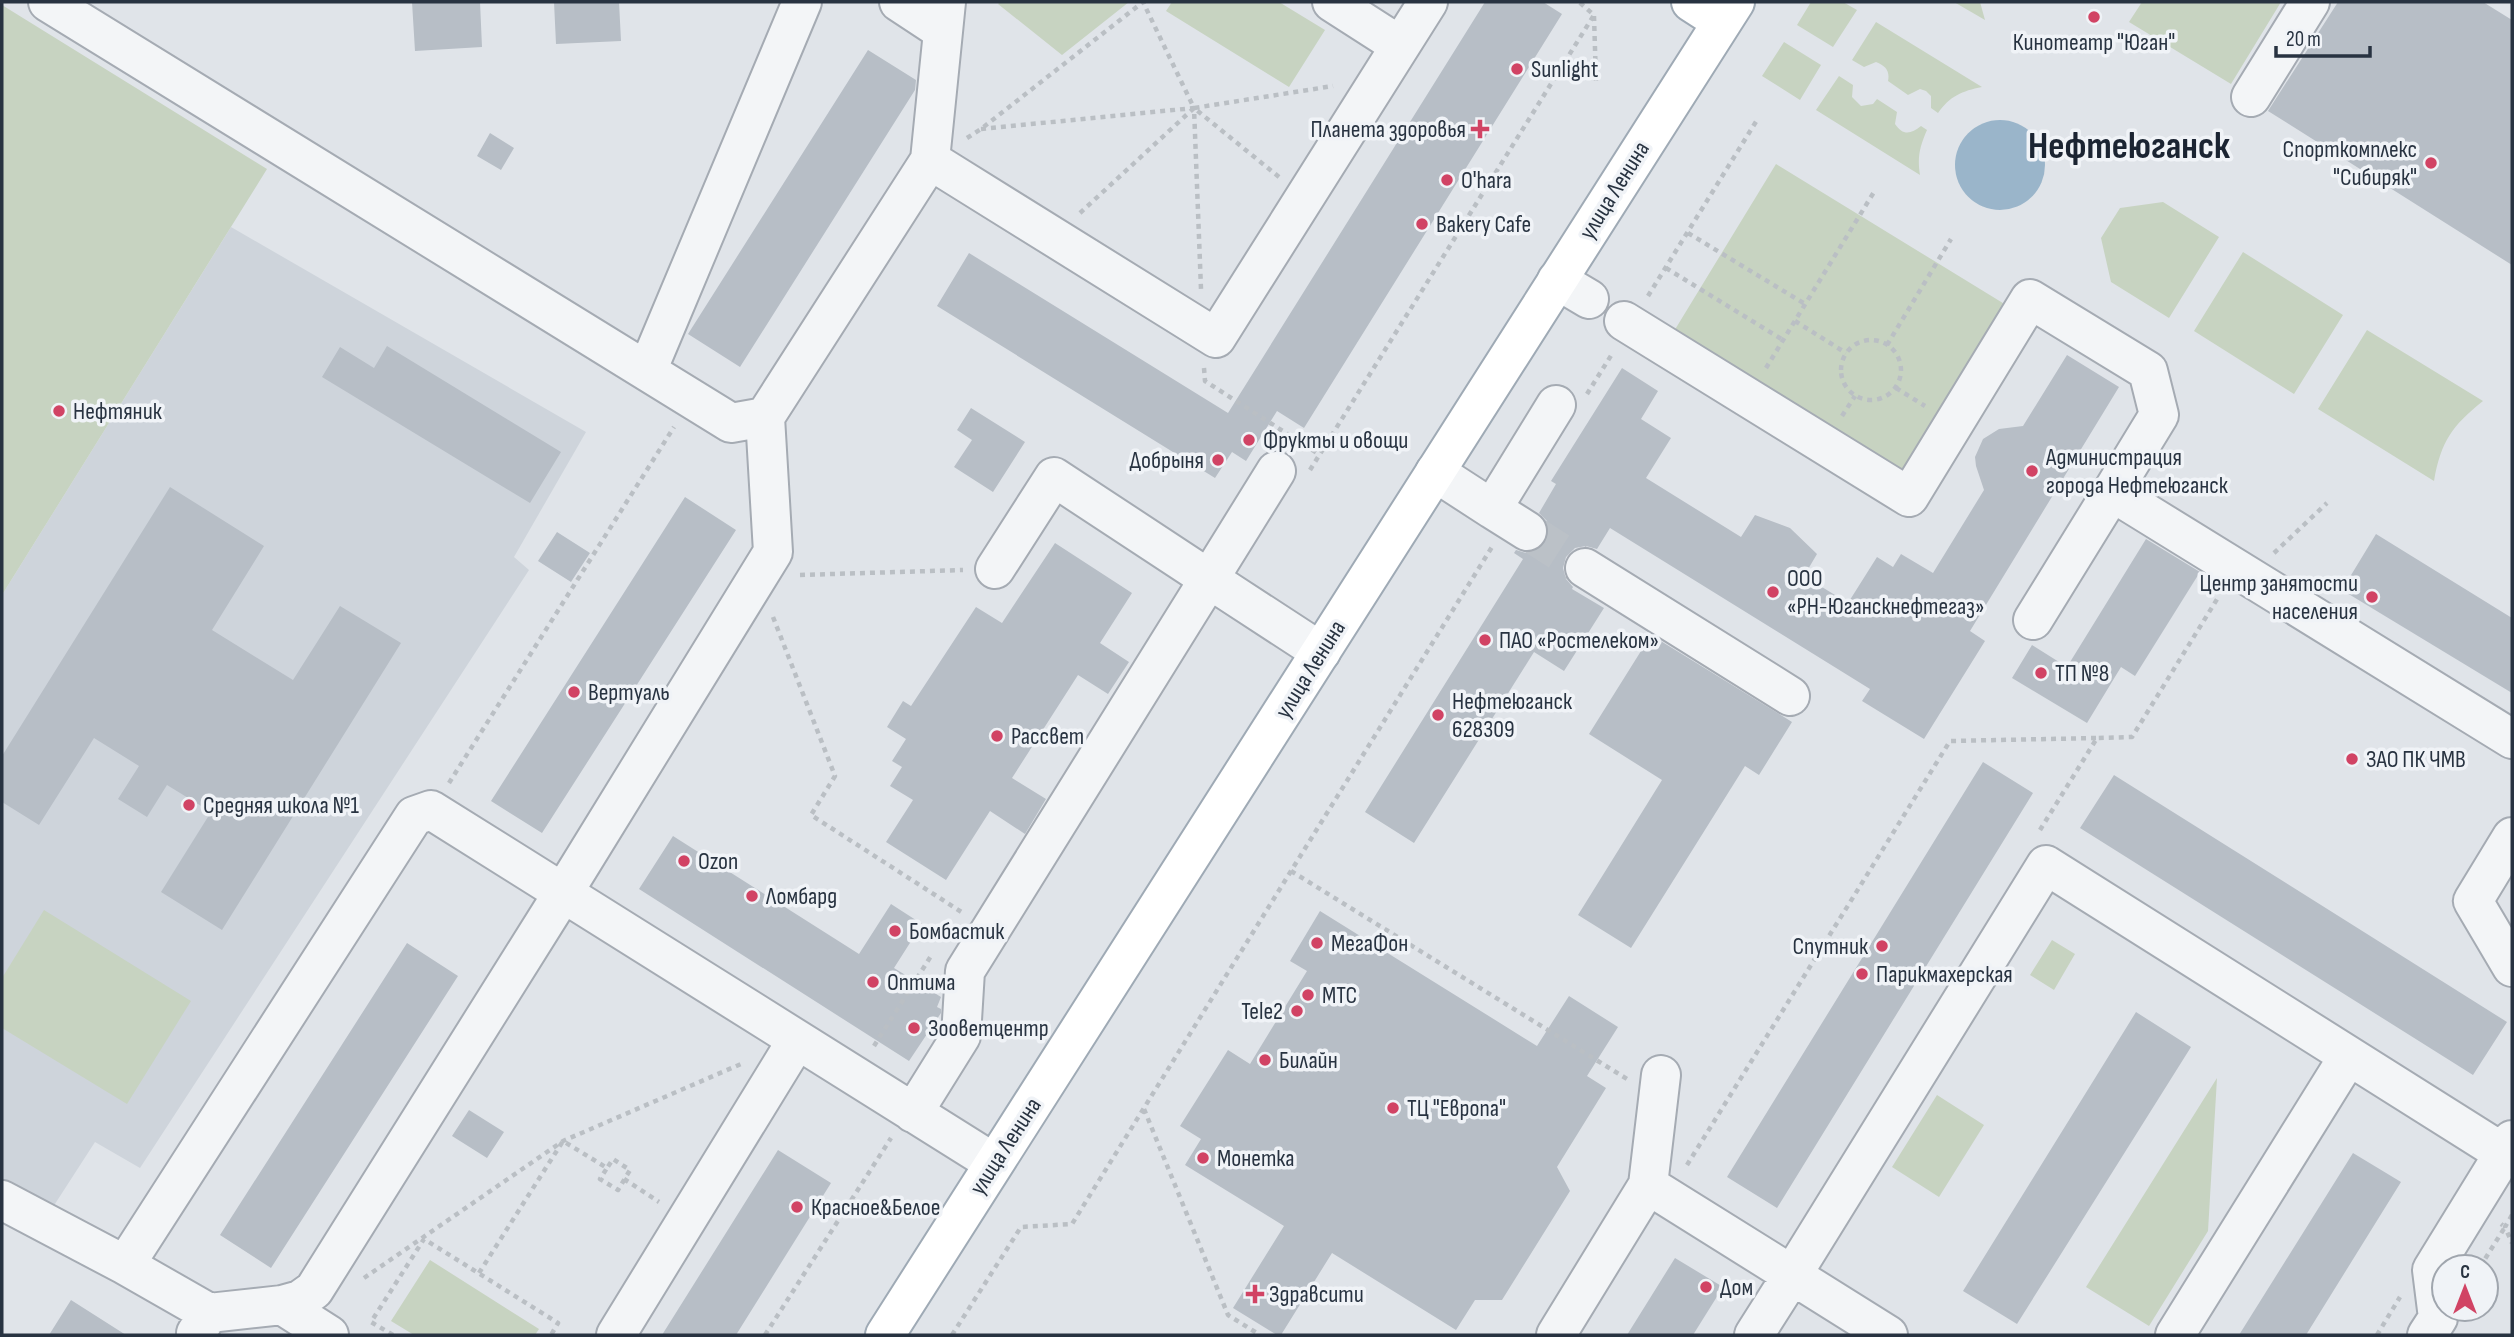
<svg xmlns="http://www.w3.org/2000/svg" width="2514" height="1337" font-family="'Sofia Sans Condensed',sans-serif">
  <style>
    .built { fill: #ced4db }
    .green { fill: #c7d3c1 }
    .water { fill: #9ab5ca }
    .building { fill: #b7bec6 }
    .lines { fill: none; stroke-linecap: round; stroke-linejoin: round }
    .minor-tunnel { stroke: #bbc1c7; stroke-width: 38; stroke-dasharray: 38 19; stroke-linecap: butt }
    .minor-casing { stroke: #a5abb3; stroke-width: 42 }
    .major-casing { stroke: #9faab5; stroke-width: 42 }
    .path { stroke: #babfc4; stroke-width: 4.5; stroke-dasharray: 5 5; stroke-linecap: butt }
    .minor { stroke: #f3f5f7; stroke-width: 38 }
    .major { stroke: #fff; stroke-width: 38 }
    .poi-dot { fill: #d14364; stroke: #f0f3f7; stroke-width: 2.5 }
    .labels { text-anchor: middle; stroke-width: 7; stroke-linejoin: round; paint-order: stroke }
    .poi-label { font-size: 24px; fill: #283341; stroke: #f0f3f7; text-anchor: start }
    .street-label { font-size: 24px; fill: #283341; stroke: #f0f3f7 }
    .town-label { font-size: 38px; font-weight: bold; fill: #1b2432; stroke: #f0f3f7 }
  </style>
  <rect width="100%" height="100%" fill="#e0e4e9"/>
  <path class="built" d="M231,227l355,205 -72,125 15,13 -389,598 -45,-26 -42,65 -51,-28v-584z"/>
  <path class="green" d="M1000,2h129l-67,53 -64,-51z
    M1172,2h107l46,28 -36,57 -123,-76z
    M1811,2h32l14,8 -24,37 -36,-22z
    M1954,2h26l5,18z
    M2142,2h139l-50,82 -102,-62z
    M2,5l265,164 -265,426z
    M1876,22l106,65c-20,4 -32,9 -44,26l-7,-5v-12l-5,-5 -6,-2 -12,6 -20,-14c2,-10 -2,-15 -12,-19l-12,5 -12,-7z
    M1784,42l37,23 -21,35 -38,-24z
    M1839,76l14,9 -1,12 9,9 12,-2 4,-5 20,13 -2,12c8,12 16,10 26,2l6,4c-7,16 -10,27 -7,45l-104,-65z
    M1776,164l235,144 -111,167 -232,-134z
    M2163,202l56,35 -50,81 -58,-36 -10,-44 19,-30z
    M2243,252l100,63 -49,79 -100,-63z
    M2367,330l116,71c-31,25 -42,40 -49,80l-116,-72z
    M44,910l147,91 -64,103 -125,-76v-50z
    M2052,940l23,14 -21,36 -24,-15z
    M2217,1078l-9,153 -59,95 -63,-39z
    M1937,1095l47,30 -45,72 -47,-30z
    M430,1260l109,69 -4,6h-121l-23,-14z"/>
  <path class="water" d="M1955 165a45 45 0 1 1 90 0a45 45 0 1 1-90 0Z"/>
  <path class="building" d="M412,2h68l2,45 -67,4z
    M554,2h65l2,39 -65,3z
    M1485,2h58l19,12 -258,414 -27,-17 -31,50 -14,-9 -17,26 -278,-172 32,-53 259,160z
    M2338,2h145l29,18v245l-244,-154z
    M868,50l48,30 -1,10 -175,277 -52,-33z
    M490,133l24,15 -13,22 -24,-14z
    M387,346l174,106 -31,51 -208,-126 18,-30 34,21z
    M2067,355l52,32 -149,244 15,10 -61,98 -62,-38 8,-12 -260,-161 -13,21 -11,-3 -11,2 -9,9 -3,11 3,11 7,8 -1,2 32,19 -40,63 -30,-19 -120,191 -49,-31 158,-253 -9,-6 2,-3 10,3 11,-2 9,-9 3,-11 -2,-10 -8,-8 17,-29 -5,-3 71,-113 36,23 -17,28 30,19 -25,40 95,59 14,-22 35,13 27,26 -13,22 44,27 29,-46 16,10 8,-13 32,19 51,-83 -8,-24 -1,-9 8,-18 16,-10 24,-3z
    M971,408l54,34 -32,50 -39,-25 18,-27 -15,-10z
    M170,487l94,59 -52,84 81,50 47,-74 61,37 -179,287 -61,-38 50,-80 -44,-27 -20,32 -29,-18 21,-33 -45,-28 -55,87 -37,-23v-46z
    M685,497l51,33 -194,303 -51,-32z
    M557,532l33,21 -19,29 -33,-21z
    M2376,534l136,84v75l-170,-103z
    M2146,539l54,33 -65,104 -14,-9 -34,56 -75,-45 20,-33 35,22z
    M1055,543l77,50 -32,50 29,19 -21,32 -30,-19 -66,103 34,21 -21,35 -35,-23 -44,69 -60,-38 27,-42 -23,-14 12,-19 -10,-6 14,-22 -19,-12 16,-26 8,5 65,-99 26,16z
    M1651,635l141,87 -33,53 -14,-9 -114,182 -53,-33 84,-135 -73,-46z
    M1983,762l50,31 -256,415 -50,-31z
    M2114,775l393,247 -34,53 -393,-247z
    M673,836l186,118 32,-50 31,20 -28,44 47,29 -4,10 4,2v4l-32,48 -270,-172z
    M1320,911l217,135 32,-50 49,31 -31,49 19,12 -49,79 13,24 -68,109h-27l-19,30 -124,-77 -51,82h-4l-44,-27 51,-82 -99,-61 16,-26 -21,-13 48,-76 22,14 57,-93 -17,-10z
    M407,943l51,33 -187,292 -51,-33z
    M2136,1012l55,35 -174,277 -54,-33z
    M469,1110l35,22 -17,26 -35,-22z
    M778,1150l53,33 -95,152h-74z
    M2353,1153l48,29 -95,153h-67z
    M1675,1258l48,29 -30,48h-66z
    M71,1300l55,35h-77z"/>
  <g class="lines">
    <path class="minor-tunnel" d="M1527,531l58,37"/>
    <defs>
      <path id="minor" d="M48,2l683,421 34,-6
        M899,2l44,29
        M946,2l-16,158 286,178 212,-336
        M1332,2l67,43
        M2251,97l59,-95
        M1557,280l32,19
        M1624,321l285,176 121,-198 118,72 11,44 -47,77
        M647,371l155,-369
        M1276,471l-67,108 112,73
        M1435,472l57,37 64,-104
        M1492,509l35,22
        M1585,568l205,128
        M2033,620l79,-128 400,247
        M2512,837l-39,64 39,66
        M913,1113l48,-77 4,-65 244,-392 -155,-102 -59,92
        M1648,1185l13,-110
        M2,1200l123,65
        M282,1305l47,30
        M209,1313l73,-8 18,-5 14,-10 249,-397 210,-341 -8,-135 165,-257
        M196,1333l13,-20 -84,-48 289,-449 17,-6 563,353
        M616,1335l181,-295
        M1556,1335l92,-150 144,90 254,-410 446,281h16
        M1754,1335l38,-60 96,60
        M2175,1335l173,-278
        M2427,1335l11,-17 -6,-48 80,-130"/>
      <path id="major" d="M1691,2l31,20
        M885,1335l850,-1333"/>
    </defs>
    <use href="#minor" class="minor-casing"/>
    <use href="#major" class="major-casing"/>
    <path class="path" d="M1594,16l2,65
      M981,129l213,-21 7,181
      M967,138l14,-9 162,-127
      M1279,177l-85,-69 139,-22
      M1080,213l114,-105 -51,-106
      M1688,233l117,71
      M1666,268l117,72
      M1648,296l109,-176
      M1795,321l51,32
      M1841 370a30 30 0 1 1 60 0a30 30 0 1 1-60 0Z
      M1887,345l64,-106
      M1204,368l1,13 115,74
      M1766,368l108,-176
      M1896,388l29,18
      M1587,394l25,-40
      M1842,416l13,-20
      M1310,470l284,-455 -15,-13
      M2274,553l53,-50
      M800,575l163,-5
      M773,617l62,159 -24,39 152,98
      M449,783l225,-356
      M2040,830l57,-92 35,-1 87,-141
      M1291,871l336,208
      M874,1046l57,-90
      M1144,1109l84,206 32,20
      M1687,1165l263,-424 147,-3
      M624,1179l35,23
      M2512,1215l-7,12 7,16
      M2480,1267l25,-40 -4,-3
      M479,1273l84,-132 44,27 6,-9 17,11 -12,20 -18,-11 7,-11
      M364,1278l199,-137 178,-77
      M393,1335l-22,-13 53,-83 134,84 -7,12
      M765,1335l126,-197
      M952,1335l69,-108 51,-3 420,-677
      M2377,1335l23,-38"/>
    <use href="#minor" class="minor"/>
    <use href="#major" class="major"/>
  </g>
  <g class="poi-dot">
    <circle cx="2094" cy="17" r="7"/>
    <circle cx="1517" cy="69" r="7"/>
    <path d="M1476.5 118.5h7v7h7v7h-7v7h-7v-7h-7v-7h7z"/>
    <circle cx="2431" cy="163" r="7"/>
    <circle cx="1447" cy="180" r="7"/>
    <circle cx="1422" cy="224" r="7"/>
    <circle cx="59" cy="411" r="7"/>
    <circle cx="1249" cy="440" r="7"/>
    <circle cx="1218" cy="460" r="7"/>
    <circle cx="2032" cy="471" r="7"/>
    <circle cx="1773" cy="592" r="7"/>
    <circle cx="2372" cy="597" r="7"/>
    <circle cx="1485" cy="640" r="7"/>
    <circle cx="2041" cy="673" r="7"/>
    <circle cx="574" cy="692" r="7"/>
    <circle cx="1438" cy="715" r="7"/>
    <circle cx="997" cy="736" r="7"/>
    <circle cx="2352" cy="759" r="7"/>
    <circle cx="189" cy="805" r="7"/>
    <circle cx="684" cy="861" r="7"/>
    <circle cx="752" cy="896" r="7"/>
    <circle cx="895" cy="931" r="7"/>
    <circle cx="1317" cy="943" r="7"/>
    <circle cx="1882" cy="946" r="7"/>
    <circle cx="1862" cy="974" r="7"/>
    <circle cx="873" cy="982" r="7"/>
    <circle cx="1308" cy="995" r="7"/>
    <circle cx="1297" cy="1011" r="7"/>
    <circle cx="914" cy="1028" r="7"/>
    <circle cx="1265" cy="1060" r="7"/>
    <circle cx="1393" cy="1108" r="7"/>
    <circle cx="1203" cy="1158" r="7"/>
    <circle cx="797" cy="1207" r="7"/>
    <circle cx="1706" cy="1287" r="7"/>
    <path d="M1251.5 1283.5h7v7h7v7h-7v7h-7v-7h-7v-7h7z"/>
  </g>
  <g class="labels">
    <g class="poi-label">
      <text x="2094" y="50" text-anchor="middle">Кинотеатр "Юган"</text>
      <text x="1531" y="77">Sunlight</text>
      <text x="1466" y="137" text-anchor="end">Планета здоровья</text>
      <text x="2417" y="157" text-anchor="end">Спорткомплекс<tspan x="2417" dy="28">"Сибиряк"</tspan></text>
      <text x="1461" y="188">O'hara</text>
      <text x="1436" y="232">Bakery Cafe</text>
      <text x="73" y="419">Нефтяник</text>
      <text x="1263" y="448">Фрукты и овощи</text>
      <text x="2046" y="465">Администрация<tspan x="2046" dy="28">города Нефтеюганск</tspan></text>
      <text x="1204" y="468" text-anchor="end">Добрыня</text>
      <text x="1787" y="586">ООО<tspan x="1787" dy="28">«РН-Юганскнефтегаз»</tspan></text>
      <text x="2358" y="591" text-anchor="end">Центр занятости<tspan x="2358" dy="28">населения</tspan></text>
      <text x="1499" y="648">ПАО «Ростелеком»</text>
      <text x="2055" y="681">ТП №8</text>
      <text x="588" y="700">Вертуаль</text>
      <text x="1452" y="709">Нефтеюганск<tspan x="1452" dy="28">628309</tspan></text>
      <text x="1011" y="744">Рассвет</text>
      <text x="2366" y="767">ЗАО ПК ЧМВ</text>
      <text x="203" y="813">Средняя школа №1</text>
      <text x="698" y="869">Ozon</text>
      <text x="766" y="904">Ломбард</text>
      <text x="909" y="939">Бомбастик</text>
      <text x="1331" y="951">МегаФон</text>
      <text x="1868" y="954" text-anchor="end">Спутник</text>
      <text x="1876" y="982">Парикмахерская</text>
      <text x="887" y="990">Оптима</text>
      <text x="1322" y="1003">МТС</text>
      <text x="1283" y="1019" text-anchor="end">Tele2</text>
      <text x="928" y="1036">Зооветцентр</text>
      <text x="1279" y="1068">Билайн</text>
      <text x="1407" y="1116">ТЦ "Европа"</text>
      <text x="1217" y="1166">Монетка</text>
      <text x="811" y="1215">Красное&amp;Белое</text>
      <text x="1720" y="1295">Дом</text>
      <text x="1269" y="1302">Здравсити</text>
    </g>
    <g class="street-label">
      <text transform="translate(1614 190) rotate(-58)" y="8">улица Ленина</text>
      <text transform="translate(1310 669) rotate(-58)" y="8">улица Ленина</text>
      <text transform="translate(1005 1146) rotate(-57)" y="8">улица Ленина</text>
    </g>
    <g class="town-label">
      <text x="2129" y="158">Нефтеюганск</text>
    </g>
  </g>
  <rect width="2514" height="1337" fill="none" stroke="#283341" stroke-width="7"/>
  <g transform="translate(2465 1288)"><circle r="33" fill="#f0f3f7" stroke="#a0a6ae" stroke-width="2"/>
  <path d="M0-5L12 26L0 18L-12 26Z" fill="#d14364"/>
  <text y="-10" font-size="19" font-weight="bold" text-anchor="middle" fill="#283341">С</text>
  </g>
  <path d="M2276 46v10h94v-10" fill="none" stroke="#283341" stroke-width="3.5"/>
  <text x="2286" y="46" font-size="21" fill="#283341" stroke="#f0f3f7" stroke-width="5" paint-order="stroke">20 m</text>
</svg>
